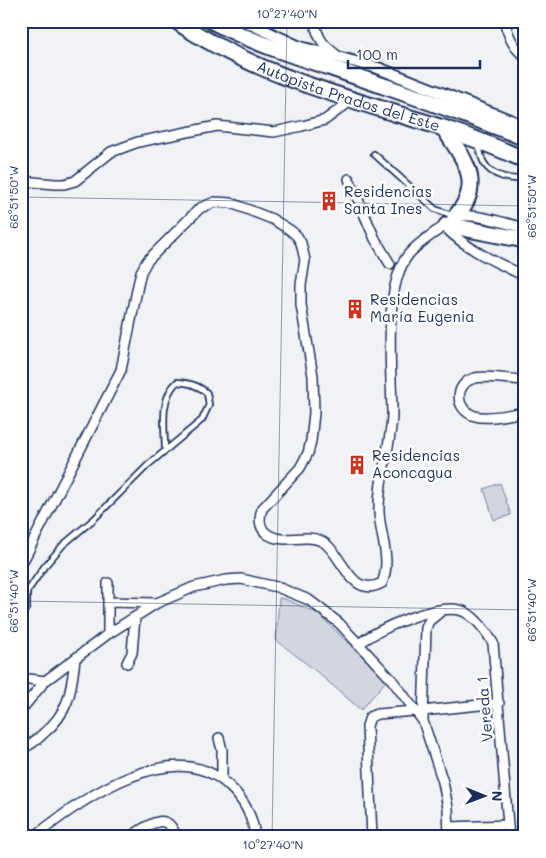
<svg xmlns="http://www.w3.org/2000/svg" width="546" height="858" font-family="Mali,sans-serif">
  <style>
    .green { fill: #d2d6df; stroke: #76829e }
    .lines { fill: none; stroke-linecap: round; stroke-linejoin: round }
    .service-casing { stroke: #1b2f5e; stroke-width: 8 }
    .minor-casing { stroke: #1b2f5e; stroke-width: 12 }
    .tertiary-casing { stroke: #1b2f5e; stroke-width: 14 }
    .motorway-casing { stroke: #1b2f5e; stroke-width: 19 }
    .service { stroke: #fff; stroke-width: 4.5 }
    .minor { stroke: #fff; stroke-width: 9 }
    .tertiary { stroke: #fff; stroke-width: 10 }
    .motorway { stroke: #fff; stroke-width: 15 }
    .ticks { fill: none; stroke: #1b2f5e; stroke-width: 1; stroke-opacity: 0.45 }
    .labels { text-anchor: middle; stroke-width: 5; stroke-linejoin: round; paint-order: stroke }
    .street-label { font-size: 15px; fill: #1b2f5e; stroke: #fff }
    .poi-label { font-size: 15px; fill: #1b2f5e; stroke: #fff; text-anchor: start }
    .neatline { fill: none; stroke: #1b2f5e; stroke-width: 2 }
    .ticks-label { font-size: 12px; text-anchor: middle; fill: #1b2f5e }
  </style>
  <rect width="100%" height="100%" fill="#f1f2f5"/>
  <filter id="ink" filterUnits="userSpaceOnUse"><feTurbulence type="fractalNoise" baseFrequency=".02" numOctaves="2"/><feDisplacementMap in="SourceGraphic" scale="10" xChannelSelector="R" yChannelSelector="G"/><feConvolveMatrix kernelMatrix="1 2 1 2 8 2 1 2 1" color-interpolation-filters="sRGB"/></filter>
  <g filter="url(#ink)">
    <path class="green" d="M500,483l11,32 -17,5 -10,-31z
      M279,598l6,1 32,14 70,67 -26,30 -44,-38 -41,-32z"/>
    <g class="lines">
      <defs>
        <path id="service" d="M478,143c2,6 3,15 6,20 7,13 28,18 41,15
          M374,154l61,55 19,7
          M21,614l6,-6v-16l17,-25 19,-22 31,-26 54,-54 54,-45 7,-15 -2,-12c-9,-8 -18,-10 -30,-11 -18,17 -12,46 -12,68"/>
        <path id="minor" d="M314,21c5,20 9,24 25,36
          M504,21c5,15 8,26 21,35
          M21,24l4,-3
          M349,179l26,60 15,25
          M21,181l34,3h9l11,-3 36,-29 27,-10 69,-14 10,-2 57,6 28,-6 23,-6 27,-20
          M445,227c21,22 52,36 80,49
          M525,380c-14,0 -39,-5 -50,-2 -21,5 -21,32 0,38 13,4 36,-2 50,-4
          M21,565l100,-195 17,-85 3,-13 6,-11 53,-53 15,-6 16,1 41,16 18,11 7,6 4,7 4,17 -4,25v20l12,71 1,37 -3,28 -3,12 -8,15 -38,41c-3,8 -3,18 4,24 17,14 42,-3 60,11 18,15 26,55 56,39 10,-23 -2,-47 -3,-71 -1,-33 12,-65 13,-97 0,-43 -10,-126 16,-160 8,-10 19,-17 29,-24 9,-5 15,-14 25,-15 19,-2 44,8 63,12
          M108,583v19
          M108,634v-32l49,1
          M358,645c17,-16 85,-45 107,-33 11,6 22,20 28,31l16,194
          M127,663l5,-10 3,-36
          M21,678l24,3
          M21,710l24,-29 63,-47 49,-31 37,-16 32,-7 15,-1 36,8 32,13 30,23 53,57 31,41 20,61 5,26 1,29
          M422,711l77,-8
          M423,720l3,-92 3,-7 11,-9
          M219,738l3,12v29
          M21,749c10,-4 16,-9 23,-16 26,-22 27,-42 31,-74
          M449,827l59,-2
          M34,837c46,-37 141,-105 196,-50 14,13 23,31 25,50
          M130,837c16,-10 37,-29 46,0
          M372,837l-5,-111 3,-9 7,-3 38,-3"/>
        <path id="tertiary" d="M244,21l56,26 78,21 147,58"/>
        <g id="motorway">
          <path id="s1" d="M176,21c80,55 176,78 267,107 28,9 55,20 82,32"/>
          <path d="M212,21c37,20 77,33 117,46 65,23 132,44 196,71"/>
          <path d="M444,128c19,31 42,55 11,89"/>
          <path d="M447,225l78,15"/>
        </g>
      </defs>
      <use href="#service" class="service-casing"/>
      <use href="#minor" class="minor-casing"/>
      <use href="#tertiary" class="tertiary-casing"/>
      <use href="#motorway" class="motorway-casing"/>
      <use href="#service" class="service"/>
      <use href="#minor" class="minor"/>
      <use href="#tertiary" class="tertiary"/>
      <use href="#motorway" class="motorway"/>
    </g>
  </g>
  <path class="ticks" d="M21,197l504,9M21,601l504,9M272,837l15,-816"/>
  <defs>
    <symbol id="building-bare" viewBox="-9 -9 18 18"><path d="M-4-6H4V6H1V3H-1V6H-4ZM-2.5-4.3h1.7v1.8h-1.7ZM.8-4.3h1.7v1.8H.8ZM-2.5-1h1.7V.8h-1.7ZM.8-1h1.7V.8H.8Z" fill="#c8321e" stroke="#fff" stroke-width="2.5" paint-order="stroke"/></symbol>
  </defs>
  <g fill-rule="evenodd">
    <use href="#building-bare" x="315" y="187" width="28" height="28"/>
    <use href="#building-bare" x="341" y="295" width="28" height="28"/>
    <use href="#building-bare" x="343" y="451" width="28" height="28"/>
  </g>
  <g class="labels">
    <g class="street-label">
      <text dy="5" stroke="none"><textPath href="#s1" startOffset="189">Autopista Prados del Este</textPath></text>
      <text transform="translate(485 709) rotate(-95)" y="5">Vereda 1</text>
    </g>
    <g class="poi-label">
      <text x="344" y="197">Residencias<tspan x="344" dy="17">Santa Ines</tspan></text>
      <text x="370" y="305">Residencias<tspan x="370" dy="17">María Eugenia</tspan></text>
      <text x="372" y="461">Residencias<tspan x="372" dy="17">Aconcagua</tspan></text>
    </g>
  </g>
  <rect width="546" height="858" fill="none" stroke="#fff" stroke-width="55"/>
  <g transform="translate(484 796) rotate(91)" stroke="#ffffff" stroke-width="4" paint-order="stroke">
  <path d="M0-4L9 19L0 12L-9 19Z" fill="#1b2f5e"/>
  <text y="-8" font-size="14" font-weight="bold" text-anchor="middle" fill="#1b2f5e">N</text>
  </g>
  <path d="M348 60v8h132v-8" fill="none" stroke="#1b2f5e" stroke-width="2.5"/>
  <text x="356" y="60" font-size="15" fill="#1b2f5e" stroke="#ffffff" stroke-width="4" paint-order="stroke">100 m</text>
  <rect x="28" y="28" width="490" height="802" class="neatline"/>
  <g class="ticks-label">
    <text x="287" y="18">10°27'40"N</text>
    <text transform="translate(14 197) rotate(-90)" y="4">66°51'50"W</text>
    <text transform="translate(532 206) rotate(-90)" y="4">66°51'50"W</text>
    <text transform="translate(14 601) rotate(-90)" y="4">66°51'40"W</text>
    <text transform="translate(532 610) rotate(-90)" y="4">66°51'40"W</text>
    <text x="273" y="849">10°27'40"N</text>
  </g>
</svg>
